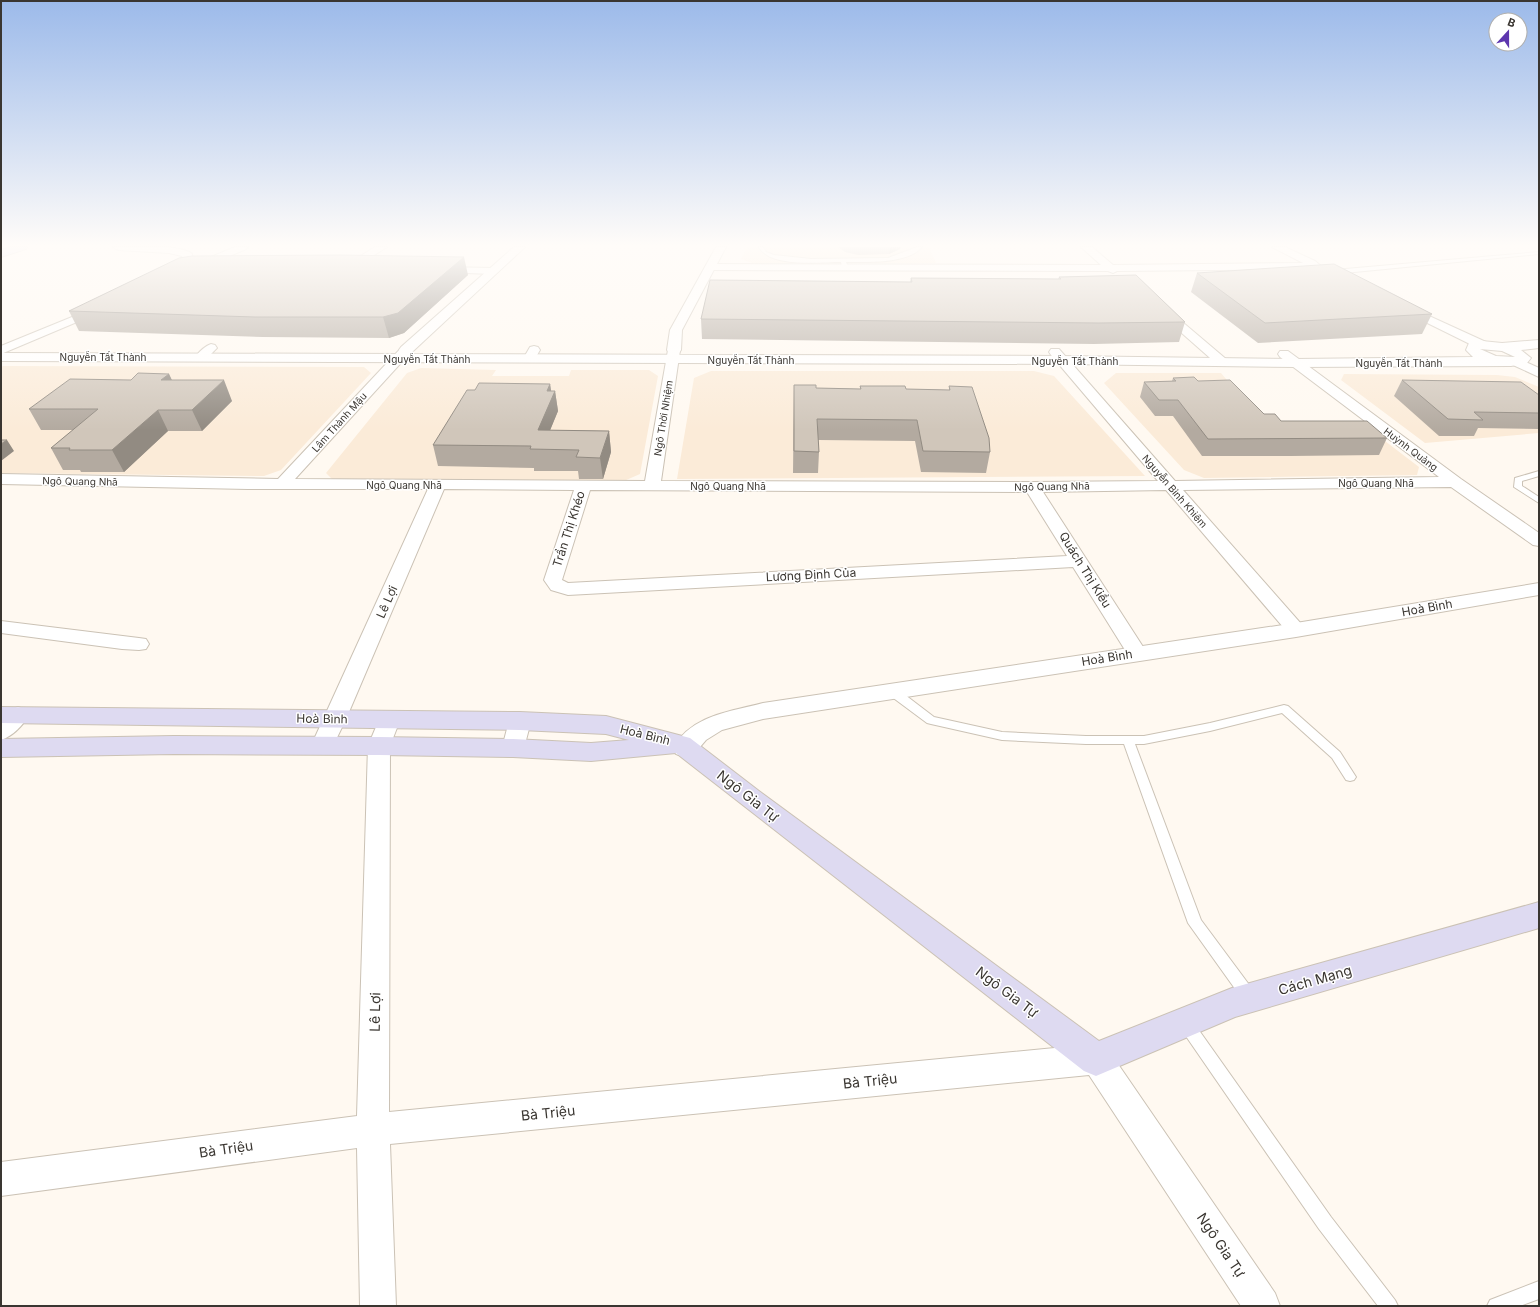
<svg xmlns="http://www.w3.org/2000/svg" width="1540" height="1307" font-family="Inter,sans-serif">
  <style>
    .built { fill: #fbebd8 }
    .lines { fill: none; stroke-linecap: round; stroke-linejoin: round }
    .service-casing { stroke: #cbc2b5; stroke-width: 2 }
    .minor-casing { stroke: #cbc2b5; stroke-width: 2 }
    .tertiary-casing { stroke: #cbc2b5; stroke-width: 2 }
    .secondary-casing { stroke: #cbc2b5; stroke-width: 2 }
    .service { fill: #fff; fill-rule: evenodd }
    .minor { fill: #fff; fill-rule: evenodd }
    .tertiary { fill: #fff; fill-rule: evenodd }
    .secondary { fill: #dedaf1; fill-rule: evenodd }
    .wall { fill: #b3aaa0 }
    .shaded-wall { fill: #928b82 }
    .building { fill: #d0c6ba; stroke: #928b82 }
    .labels { text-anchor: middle; stroke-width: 3; stroke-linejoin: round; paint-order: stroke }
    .far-street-label { font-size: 10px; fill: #3a3631; stroke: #fff }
    .street-label { font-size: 12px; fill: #3a3631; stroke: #fff }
    .near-street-label { font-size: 14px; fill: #3a3631; stroke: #fff }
  </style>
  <rect width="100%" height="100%" fill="#fff9f1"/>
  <path class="built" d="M747,247h182l7,16h-184l-11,-4z
    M3,366l361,1 7,6 -90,97 -17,6 -263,-3v-106z
    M421,368l75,2 -4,6h77l2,-6h78l9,6 -18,98 -16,7 -292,-2 -6,-6 81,-100z
    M711,371h323l20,5 91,100 -468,3 17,-101z
    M1116,373h105l45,53 98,-1 55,42 -2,8 -213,3 -20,-8 -80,-87z
    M1344,374l153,1 18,2 24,10v46l-114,10 -84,-63z"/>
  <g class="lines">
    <defs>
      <path id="service" d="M759,247h4l3,5 8,3 37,4 77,-1 29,-11h5c-14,17 -55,15 -76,15l2,5 -3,2 -3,-2 -1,-5c-21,0 -71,6 -82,-15z
        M1539,252v2l-205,20 -3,-2 3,-2z
        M1539,471v5l-17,5v5l17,11v6l-25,-16 1,-9z
        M892,687l4,1 38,29 68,15 84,4h58l66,-13 74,-18 4,1 52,46 16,25 -2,3 -4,1 -4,-1 -14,-22 -50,-45 -72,18 -66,13h-9l66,176 52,70 2,5 -2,5 -5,2 -5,-2 -55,-77 -64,-179h-38l-84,-4 -71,-16 -4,-1 -39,-29 -1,-3 1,-3z
        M1186,1017l5,2 140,198 64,83 3,6h-20l-59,-77 -138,-200 -2,-5 2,-5z
        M1539,1281v18l-19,7h-33l3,-6z"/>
      <path id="minor" d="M113,247c16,0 69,-3 79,7l1,12 1,-2 41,-17h13l-2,2 -42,18 3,3 -5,3 -17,-1 -2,-4 -1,-12 -13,-3 -51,-3z
        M375,247h12l-38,24h-8l-1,-2z
        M1081,247h11l21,18 190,-2 -31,-16h13l30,14 6,5 -5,3 -199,2 -4,2 -5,-2 -398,-1 -5,-3 5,-3 391,1z
        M440,267l54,1 5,3 -5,3 -58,-2 -1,-2z
        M1405,305l81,37 2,3 -2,3h-8l-77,-38 -2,-2z
        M99,306l6,3 -2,2 -102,43v-8z
        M1163,308l4,1 59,50 2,3 -2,3h-8l-59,-52 -2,-2 2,-2z
        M211,344l4,1 2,3 -12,12h-8l-2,-3c4,-5 10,-11 16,-13z
        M406,346l4,1 2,3 -2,3 -115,126 350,2 23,-131 2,-3h8l2,3 -19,131 371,1 126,-1 -107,-126 -2,-3 2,-3h8l116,132 264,-4 -159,-120 -2,-3 2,-3h8l173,128 78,54v13l-6,-1 -82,-58 -268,3 120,136 3,4 -3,4 -7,2 -7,-2 -123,-144 -123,2 104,161 -3,5 -7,2 -7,-2 -57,-91 -505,28 -17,-5 -7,-10 30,-90 -130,-1 -98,230 -16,33 -8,2 -8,-2 -3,-6 117,-257h-180l-247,-5v-10l277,5 124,-132zM590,490l437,2 40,64 -499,27 -6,-3z
        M534,346l4,1 2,3 -7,12h-8l-2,-3 7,-12z
        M1517,358l22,10v9l-26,-12 -2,-3 2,-3z
        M1,621l138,17 7,1 3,5 -3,5 -7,1 -17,-1 -121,-16z
        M18,707l8,3 3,5c-6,10 -16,21 -28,25v-21l9,-9z
        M389,712l8,3 3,5 -10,26 -1,366 707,-68 11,4 168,245 5,13h-39l-152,-231 -699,69 6,162h-36l-3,-158 -356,48v-34l356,-46 11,-370 13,-31z
        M520,713l8,3 3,5 -7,27 -3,6 -8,2 -8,-2 -3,-6 7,-27 3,-5z"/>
      <path id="tertiary" d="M514,247h11l-114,106 -5,1 656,2 234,3 177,-2 -7,-7 3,-7 13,-2 20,2 37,-3v8l-18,2 10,8 -4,5 -16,3 -215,1 -234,-3 -1061,-3v-8l405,1 -5,-1 -2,-3 2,-3zM1480,349l22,2 13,6 -19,-1z
        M716,247h10l-44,83 -1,20 -2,3h-10l-2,-3 3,-20z
        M1539,583v12l-243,42 -533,82 -41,11 -16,10 -12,14 -9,3 -9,-3 -3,-6c19,-33 56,-36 90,-45l533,-80z"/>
      <path id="secondary" d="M11,247h16l-1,2 -25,8v-7z
        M1,707l519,5 86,4 84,22 69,53 340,250 133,-53 307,-86v26l-304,89 -139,59 -12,-5 -408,-318 -85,8 -78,-4 -134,-2 -205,-1 -173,3v-18l173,-3 205,1 134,2 78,4 38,-3 -23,-6 -86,-4 -519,-7z"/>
    </defs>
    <use href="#service" class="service-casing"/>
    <use href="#minor" class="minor-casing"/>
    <use href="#tertiary" class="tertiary-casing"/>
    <use href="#secondary" class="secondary-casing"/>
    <use href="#service" class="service"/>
    <use href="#minor" class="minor"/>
    <use href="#tertiary" class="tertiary"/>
    <use href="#secondary" class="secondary"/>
  </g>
  <path class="wall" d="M838,247h63l-1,2 -11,5 -31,1 -13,-3z
    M1197,273l235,41 -10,20 -164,9 -67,-51z
    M468,275l-64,58 -15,5 -126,-1 -184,-6 -10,-20z
    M1059,277l126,45 -6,20 -85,2 -392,-5 -1,-20 209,-37 1,-4 147,1z
    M169,374l3,6 60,21 -30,30h-34l-44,41h-43l-1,-2h-17l-12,-22 22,-18h-32l-12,-21z
    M1173,378l25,3 66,33 17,7 106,17 -8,17 -88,1h-89l-29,-40h-18l-15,-19 4,-15 28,-1z
    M1402,380l137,15v34l-61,-1 -4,8h-35l-45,-40z
    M550,384l1,7h4l3,20 -8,19 59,1 2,21 -8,27h-24l-1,-8h-44v-3l-96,-2 -5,-21z
    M794,385l22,3 44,1v-3l46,3 43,1v-4l41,66 -4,21 -65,-1 -6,-31 -97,-1 1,12 -1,21h-25z"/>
  <path class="shaded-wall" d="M890,247h11l-1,2 -11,5z
    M464,257l4,18 -64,58 -15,5 -6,-21z
    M169,374l9,20 -17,-14z
    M224,380l8,21 -30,30 -10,-21z
    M550,384l2,12 3,-5 3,20 -16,39 -4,-20 9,-39z
    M158,410l10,21 -44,41 -12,-22z
    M609,431l2,21 -8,27 -3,-21z
    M7,440l7,11 -13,10v-17z"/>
  <path class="building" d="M340,255l124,2 -66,56 -15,4h-128l-186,-6 110,-53 13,-2z
    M1334,264l98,50 -167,9 -68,-50z
    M1136,275l49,47 -86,1 -398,-4 9,-39 202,2 -1,-4 150,1 -2,-2z
    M138,373l31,1 -8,6h63l-32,30h-34l-46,40h-43l1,-2h-19l47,-39h-69l41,-30 61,1z
    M1194,377l4,4 32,-1 34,34h11l6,7h86l20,17 -179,1 -30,-39h-19l-15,-18 32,-1 -3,-3z
    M1402,380l119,2 18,13v18l-65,-1 9,8 -35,-1z
    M479,383l71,1 -3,7h8l-17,39 71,1 -9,27 -24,-1 3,-7 -49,-1 1,-3 -98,-1 34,-55h8z
    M794,385h22v3l45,1 -1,-3h45l1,3 44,1 -1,-4 23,1 17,51 1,14 -67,-1 -6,-31 -100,-1 2,33 -25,-1z
    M1,440h6l-6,4z"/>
  <linearGradient id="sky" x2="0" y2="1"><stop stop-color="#9cbaea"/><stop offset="0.57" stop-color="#fffcf9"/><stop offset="1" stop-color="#fffcf9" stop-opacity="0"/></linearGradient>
  <rect width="1540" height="430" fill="url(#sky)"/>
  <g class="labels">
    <g class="far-street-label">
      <text x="103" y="361">Nguyễn Tất Thành</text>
      <text x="427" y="363">Nguyễn Tất Thành</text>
      <text x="751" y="364">Nguyễn Tất Thành</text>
      <text x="1075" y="365">Nguyễn Tất Thành</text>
      <text x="1399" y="367">Nguyễn Tất Thành</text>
      <text transform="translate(663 418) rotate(-81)" y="4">Ngô Thời Nhiệm</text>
      <text transform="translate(339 422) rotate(-48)" y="4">Lâm Thành Mậu</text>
      <text transform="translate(1411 449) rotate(37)" y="4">Huỳnh Quảng</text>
      <text transform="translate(80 481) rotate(1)" y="4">Ngô Quang Nhã</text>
      <text x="1376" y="487">Ngô Quang Nhã</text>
      <text x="404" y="489">Ngô Quang Nhã</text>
      <text x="728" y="490">Ngô Quang Nhã</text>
      <text transform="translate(1052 486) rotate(-1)" y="4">Ngô Quang Nhã</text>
      <text transform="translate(1175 491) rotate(49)" y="4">Nguyễn Bỉnh Khiêm</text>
    </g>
    <g class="street-label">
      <text transform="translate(569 529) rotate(-72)" y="4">Trần Thị Khéo</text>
      <text transform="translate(1085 570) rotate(58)" y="4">Quách Thị Kiều</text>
      <text transform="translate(811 575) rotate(-3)" y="4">Lương Định Của</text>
      <text transform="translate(387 602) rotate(-66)" y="4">Lê Lợi</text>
      <text transform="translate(1427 608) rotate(-10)" y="4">Hoà Bình</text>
      <text transform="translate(1107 658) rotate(-9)" y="4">Hoà Bình</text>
      <text transform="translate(322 719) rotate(1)" y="4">Hoà Bình</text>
      <text transform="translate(645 735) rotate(14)" y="4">Hoà Bình</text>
    </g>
    <g class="near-street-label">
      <text transform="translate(748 796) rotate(38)" y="5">Ngô Gia Tự</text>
      <text transform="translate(1315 980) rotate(-16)" y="5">Cách Mạng</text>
      <text transform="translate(1007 992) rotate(37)" y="5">Ngô Gia Tự</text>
      <text transform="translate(375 1012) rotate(-89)" y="5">Lê Lợi</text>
      <text transform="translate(870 1081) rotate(-6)" y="5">Bà Triệu</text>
      <text transform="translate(548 1113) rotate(-6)" y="5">Bà Triệu</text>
      <text transform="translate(226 1149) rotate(-8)" y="5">Bà Triệu</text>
      <text transform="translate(1221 1245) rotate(56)" y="5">Ngô Gia Tự</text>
    </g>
  </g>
  <rect width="1540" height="1307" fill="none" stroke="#3a3631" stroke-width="4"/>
  <g transform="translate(1508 32) rotate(21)"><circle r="19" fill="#ffffff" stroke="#b0afad"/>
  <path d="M0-3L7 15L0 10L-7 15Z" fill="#5d36ae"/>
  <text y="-6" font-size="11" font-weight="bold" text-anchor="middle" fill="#3a3631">B</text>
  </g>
</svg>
